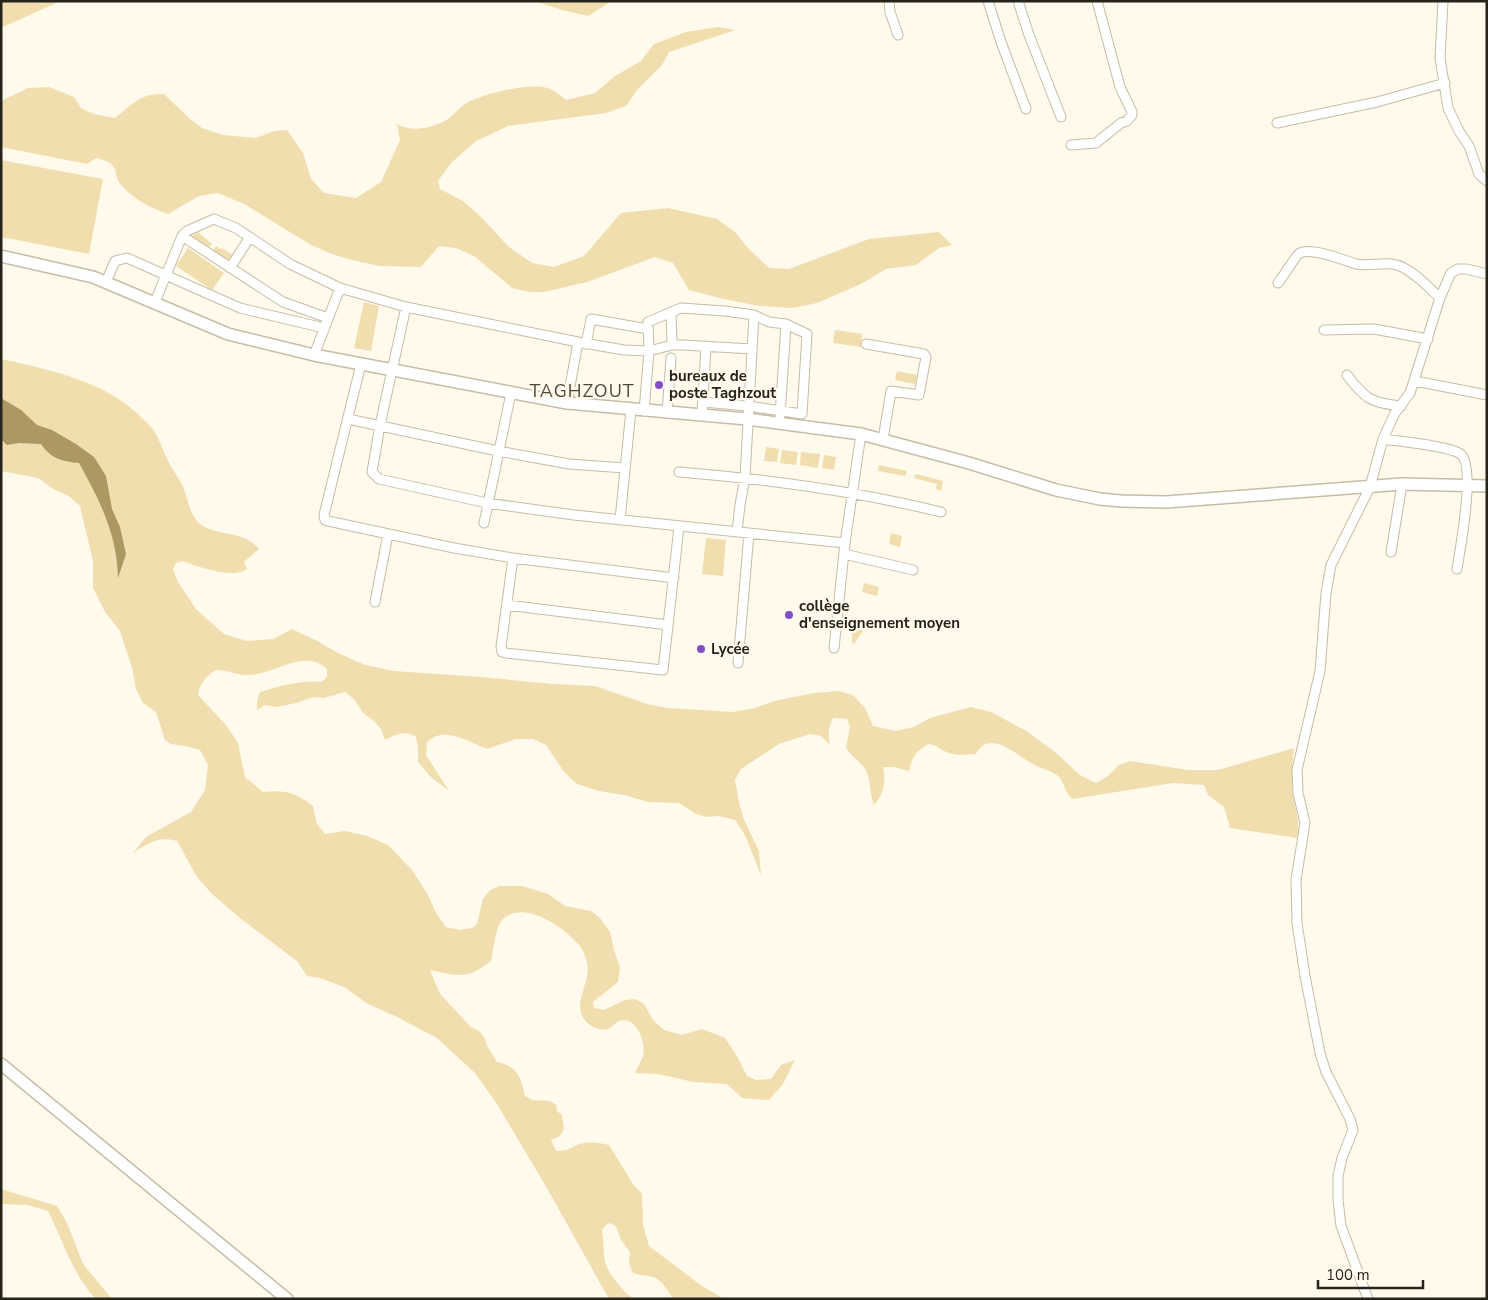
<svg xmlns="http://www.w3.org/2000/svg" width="1488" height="1300" font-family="'Nunito Sans',sans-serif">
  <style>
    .green { fill: #f0deaf }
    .water { fill: #ac9862 }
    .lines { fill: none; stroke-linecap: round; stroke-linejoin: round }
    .minor-casing { stroke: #c5bda5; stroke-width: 11 }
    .secondary-casing { stroke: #c5bda5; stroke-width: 14 }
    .minor { stroke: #fff; stroke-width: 9 }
    .secondary { stroke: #fff; stroke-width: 11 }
    .poi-dot { fill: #814ec6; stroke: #fffaeb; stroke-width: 2 }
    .labels { text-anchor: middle; stroke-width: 4.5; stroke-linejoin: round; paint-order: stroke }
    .poi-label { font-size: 15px; font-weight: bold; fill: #26231a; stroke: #fffaeb; text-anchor: start }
    .quarter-label { font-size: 18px; letter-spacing: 1px; fill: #4f4733; stroke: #fffaeb }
  </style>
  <rect width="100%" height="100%" fill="#fffaeb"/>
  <path class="green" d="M1,1h60l-60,27z
    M534,1h78l-24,15 -26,-6z
    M718,27l17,3 -66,22 -7,13 -25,25 -11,16 -20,7 -98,13 -32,15 -25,22 -13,18 2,8 23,12 17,15 29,31 23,16 22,4 30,-11 37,-43 47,-5 49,11 19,14 11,14 22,21 20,1 80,-30 70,-7 13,13 -13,3 -23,17 -30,4 -25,15 -44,19 -24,5 -34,-2 -35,-7 -35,-9 -16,-27 -18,-6 -68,25 -43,10h-14l-18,-4 -38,-32 -18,-8 -17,-2 -18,21 -42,-1 -31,-7 -16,-5 -21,-9 -67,-41 -26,-11 -19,3 -31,18c-17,-6 -33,-14 -45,-27 -13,-13 1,-23 -27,-29l-9,6 -86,-17v-46l27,-13 21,-1 25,10 7,11 13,6 21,4c18,-14 25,-25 49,-24l25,24 13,10 21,7 33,3 18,-7 13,-1 16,23 8,26 13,14 32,5 25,-16 19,-42 -3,-16c15,9 36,4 51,-5 6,-4 11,-11 17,-15 15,-10 61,-20 78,-17 9,1 17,8 23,13l29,-7 20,-17 26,-15 13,-17 32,-12z
    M1,160l102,19 -14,75 -88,-17z
    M198,232l14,12 -3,4 -18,-12z
    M216,246l4,3 2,-1 11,7 -4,6 -16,-10z
    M188,248l36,25 -12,17 -36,-24z
    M364,302l15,4 -8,45 -17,-3z
    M835,330l27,4 -1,13 -28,-4z
    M1,359c49,11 106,22 142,60 5,5 11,10 14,17 4,8 7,17 11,25 4,8 11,17 15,26 5,11 6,26 15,35 15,15 45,7 61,27l-15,13 3,7c-15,11 -49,-3 -65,-8l-6,2 -3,6 5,13 18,27 28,25 23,7 26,-2 19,-10 25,12 21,12 27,12 29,6 87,6 71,7 43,2 52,18 21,4 65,4 22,-4 19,-7 40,-8 24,-2 15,4 12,13 8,18 22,5 19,-4 16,-9 41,-11 20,5 37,20 27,20 25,23 16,8 11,-6 12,-12 11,-4 58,9h30l76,-22c-2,16 -3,31 -1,47 2,15 8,27 4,43l-67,-10 -6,-21 -16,-12 -4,-10 -31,-2 -101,16c-7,-6 -7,-16 -14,-23 -6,-5 -18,-8 -25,-12 -17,-9 -44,-36 -57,-10 -10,1 -23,2 -32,-3 -6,-3 -8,-6 -15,-7 -14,8 -16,11 -20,27l-15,-4h-11c3,15 1,27 -9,38 -4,-10 -3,-21 -7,-32 -3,-10 -15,-15 -21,-25l4,-22 -3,-7 -14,-1c-5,10 -5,17 -3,27l-9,-9 -11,-2 -31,10 -38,25 -6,11 4,23 5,17 15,31 2,24 -16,-40 -10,-15 -16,-4 -12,1 -11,-3 -17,-11 -31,-1 -24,-7 -25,-4 -22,-7 -13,-12 -18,-27 -13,-6h-17l-29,10c-18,-7 -43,-24 -60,-7l-1,13 23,36 -18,-14 -13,-15v-16l-2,-9c-11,-7 -20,-3 -31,3l-4,-11 -7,-8 -10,-7 -10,-15 -9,-7 -21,6 -11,-1 -17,6 -19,4 -12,-2 -8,5v-9l3,-9c20,-6 41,-12 62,-10l5,-5v-8c-23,-21 -51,5 -77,6 -12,1 -22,-5 -34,-5 -10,6 -16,13 -18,25l28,30 12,18 7,34 18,15c22,-2 32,0 50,14l4,18 8,10 20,-3 22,5 21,9 24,25 16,25 8,18 10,14 14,3 12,-2 5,-4 6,-25 7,-9 10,-4h22l26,8 17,12 26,5 9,7 10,14 4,18 6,18 -2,14 -25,20 1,6 10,2 21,-10 10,-1 9,5 9,16 11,10 18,5 20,-6 23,9 12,18 10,20 9,4 15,-1 10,-14 14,-5 -12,24 -14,16 -27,-2 -15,-14 -34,-2 -35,-8 -23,-1c2,-5 6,-11 8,-17 3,-13 -5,-36 -20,-36 -6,0 -8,5 -13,8 -8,5 -21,-2 -26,-9 -12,-17 8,-38 3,-56 -1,-6 -5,-16 -10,-20 -15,-17 -56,-45 -76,-22 -5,7 -8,31 -10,40 -24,19 -33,15 -61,9l10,24 31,33 8,4 5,6 3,9 10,16c21,4 24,16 28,34l8,4 17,1 6,4 1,6 5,4 2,14 -4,7 -9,4 5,11c13,0 13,-3 24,-7 10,-3 19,-1 29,1l24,39 9,10 1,31 6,21 53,40 22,13h-51c-5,-8 -11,-19 -20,-22 -8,-3 -12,0 -21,-5l-3,-10 1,-10 -9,-12 -5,-14 -7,-3 -4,3 -3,4c2,11 1,22 3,32 3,11 20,33 30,37h-26l-61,-109 -51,-86 -22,-31 -38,-35 -42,-22 -27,-12 -24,-17 -24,-9 -13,-2 -9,-14 -58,-44 -28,-24 -15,-17 -20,-36c-19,-5 -28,2 -44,12l13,-16 45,-25 14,-22 3,-25 -8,-15 -15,-4 -14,-2 -6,-4 -9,-28 -13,-9 -7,-14 -4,-21 -12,-37 -15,-19 -12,-24v-27l-13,-55 -11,-10 -16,-7 -15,-11 -37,-7z
    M897,371l20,4 -2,9 -20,-4z
    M766,447l13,2 -2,13 -13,-1z
    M782,450l16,2 -2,13 -16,-2z
    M801,452l19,2 -2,14 -18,-3z
    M824,455l12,2 -2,13 -12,-2z
    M879,465l28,6 -2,5 -27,-5z
    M916,474l27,7 -2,10 -5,-2 1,-5 -23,-6z
    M891,533l11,3 -2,11 -11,-3z
    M706,538l20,2 -3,36 -21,-2z
    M864,583l15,4 -2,9 -15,-4z
    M856,627l7,1 1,1 -10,15 -2,-1v-14z
    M1,1189l56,17 10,17 16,41 29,35h-16c-23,-23 -33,-59 -48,-88l-20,-6 -27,-1z"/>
  <path class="water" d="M1,398l20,12 16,15 15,5 24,14 18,13 12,19 6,33 8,18 6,27 -8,24c-1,-44 -18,-77 -39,-115 -16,-1 -29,-5 -38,-19l-22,-1 -12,2 -6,-6z"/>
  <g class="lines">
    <defs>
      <path id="minor" d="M889,1l1,11 8,23
        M988,1l13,41 25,67
        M1018,1l11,34 32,82
        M1443,1l-3,57 8,50 11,23 10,15 10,28 8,7
        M1277,123l100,-21 68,-19
        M1071,145l25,-2 25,-20 6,-2 5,-6v-3l-12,-25 -23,-86
        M182,236l101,66 45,16
        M230,268l20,-31
        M106,282l9,-21 12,-3 113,50 84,20
        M1278,283c5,-6 18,-28 22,-30 12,-6 43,7 56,11 15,3 32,-4 46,3 15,7 26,20 38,31
        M155,302l27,-66 5,-5 27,-12 22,9 54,36 50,24 66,19 172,35 46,8 25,1 23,-6h11l69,4
        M406,307l-26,118 -8,47 7,7 108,24 87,12 271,28 16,-109
        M671,312l1,33
        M1324,330l50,-1 54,10
        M586,344l5,-25 57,10
        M866,344l58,10 2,3 -7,38 -28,-4 -8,48
        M314,355l26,-67
        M361,364l-37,151 1,5 3,1 126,27 59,10 161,20
        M1347,375c18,24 24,28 54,31
        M1415,381l72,14
        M567,403l11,-61
        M644,411l5,-60 -1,-29 33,-14 44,3 29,4 15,7 17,2 21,10 -5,80 -54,-8 -45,-4
        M667,413l4,-55
        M702,415l4,-69
        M780,416l6,-92
        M348,419l150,32 71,13 56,4
        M1383,439c19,3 60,6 76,14 18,9 1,96 -2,116
        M679,472c88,7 176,19 262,40
        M620,520l11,-110
        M484,523l27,-130
        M737,532l3,-27 5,-28 9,-162
        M1391,552l11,-68
        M844,554l69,16
        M513,558l-12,89 1,5 4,1 157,17 16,-143
        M375,602l13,-68
        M507,605l161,20
        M834,648l11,-105
        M738,663l11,-130
        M1368,1299l-27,-73 -3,-26v-24l4,-18 11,-28 -3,-11 -24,-47 -6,-19 -15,-77 -8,-53 -1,-43 9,-57 -7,-30 -1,-23 23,-99 6,-78 5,-28 39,-78 13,-48 12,-26 15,-20 30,-95 11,-25 7,-4h8l21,5"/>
      <path id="secondary" d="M1,256l92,21 135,57 86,21 253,48 180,16 114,15 108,29 87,27 44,9 21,2 45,1 236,-18 85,2
        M1,1064l286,235"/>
    </defs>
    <use href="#minor" class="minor-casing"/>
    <use href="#secondary" class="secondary-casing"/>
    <use href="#minor" class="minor"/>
    <use href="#secondary" class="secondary"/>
  </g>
  <g class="poi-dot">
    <circle cx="659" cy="385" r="5"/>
    <circle cx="789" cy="615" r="5"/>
    <circle cx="701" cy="649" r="5"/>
  </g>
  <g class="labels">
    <g class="poi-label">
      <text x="669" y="381">bureaux de<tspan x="669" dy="17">poste Taghzout</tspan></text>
      <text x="799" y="611">collège<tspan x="799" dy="17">d'enseignement moyen</tspan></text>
      <text x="711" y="654">Lycée</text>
    </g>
    <g class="quarter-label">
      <text x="582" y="397">TAGHZOUT</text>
    </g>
  </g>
  <rect width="1488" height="1300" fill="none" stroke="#26231a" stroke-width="5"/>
  <path d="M1318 1280v8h105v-8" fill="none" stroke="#26231a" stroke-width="2.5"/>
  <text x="1326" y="1280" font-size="15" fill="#26231a" stroke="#fffaeb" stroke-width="4" paint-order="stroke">100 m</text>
</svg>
